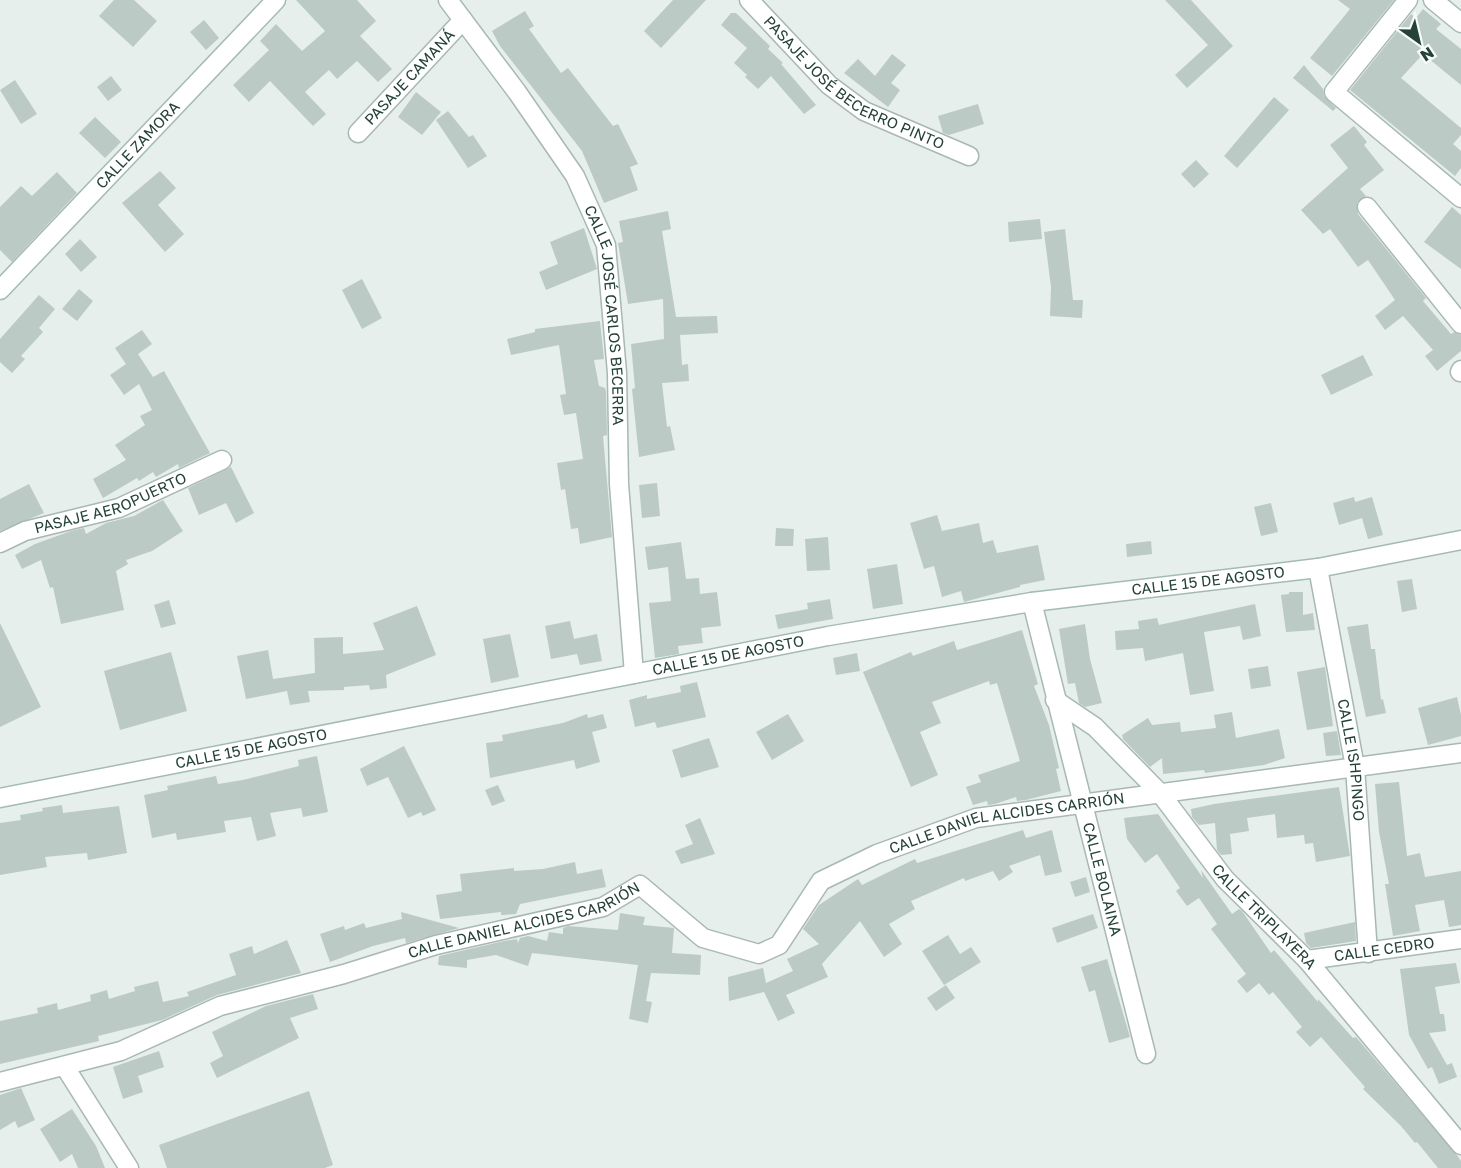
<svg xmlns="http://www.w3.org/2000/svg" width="1461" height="1168" font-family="'Golos Text',sans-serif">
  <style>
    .building { fill: #bbcac4 }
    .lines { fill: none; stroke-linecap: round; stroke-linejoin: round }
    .street-casing { stroke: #a8b8b2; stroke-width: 21 }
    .secondary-casing { stroke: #a4bbb3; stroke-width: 21 }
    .street { stroke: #fff; stroke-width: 18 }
    .secondary { stroke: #fff; stroke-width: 18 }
    .labels { text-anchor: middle; stroke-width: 4.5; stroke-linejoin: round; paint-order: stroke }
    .street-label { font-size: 15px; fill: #24423a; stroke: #f7fbf9 }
  </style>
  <rect width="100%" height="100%" fill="#e6efeb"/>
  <path class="building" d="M114,0h20l23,21 -24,26 -34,-31z
    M296,0h61l19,21 -16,15 32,33 -14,13 -21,-21 -20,18 -8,-9 -24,22 21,22 -13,12 -43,-45 -21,21 -16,-17 36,-35 -9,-9 16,-17 26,27 23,-20z
    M673,0h33l-45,48 -17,-17z
    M1165,0h26l42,46 -46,42 -12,-13 33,-30z
    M1338,0h56l-62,76 -22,-18 40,-49z
    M1423,9l18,15 -5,5 25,20v36l-38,-31 -22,24 60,50v7l-8,9 8,7v17l-6,8 -105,-86 61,-76 5,4z
    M525,11l9,15 -5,3 32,44 7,-5 45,58 5,-2 20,40 -8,3 8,23 -34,13 -22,-52 -82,-105 -8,-15z
    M731,13h5l34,33 -2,3 15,14 -2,1 35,41 -12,9 -33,-38 -13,13 -13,-12 2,-2 -13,-12 13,-15 -26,-23z
    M204,20l15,18 -13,12 -16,-18z
    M892,54l14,11 -15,18 9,7 -12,17 -44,-34 14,-14 17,17z
    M1304,65l19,24 1,7 12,12 -3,3 -40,-33z
    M111,76l11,14 -14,11 -11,-14z
    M15,80l22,34 -16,10 -21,-34z
    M416,92l25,20 -19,23 -24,-18z
    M1274,97l15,13 -52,58 -13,-12z
    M978,104l6,20 -35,11 -6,-2 -5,-17z
    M448,111l21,26 4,-2 14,21 -19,12 -32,-48z
    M95,117l26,25 -16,16 -26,-25z
    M1354,126l13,16 -3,3 20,25 -24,19 6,7 -9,6 1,12 68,84 -3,3 28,33 3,-2 7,3v16l-24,20 -12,-15 8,-6 -30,-34 -18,14 -10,-14 20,-16 -27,-40 -10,7 -28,-38 -7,5 -22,-24 47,-42 -18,-23z
    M1196,160l13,14 -15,14 -13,-14z
    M160,171l16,17 -18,17 26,29 -19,18 -43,-49z
    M57,172l20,21 -65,69 -12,-12v-43l21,-21 11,10z
    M1452,207l9,8v54l-37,-27z
    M668,211l3,18 -9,2 14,86 41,-1 1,17 -38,2 2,30 6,-1 1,17 -27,2 5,44 3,-1 5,24 -36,7 -7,-68 3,-1 -4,-44 33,-5 -1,-40 -35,5 -10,-61 5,-1 -4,-21z
    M1040,219l2,20 -33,3 -1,-20z
    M584,228l13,41 -51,21 -7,-18 19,-8 -8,-22z
    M1065,229l8,71h10l-1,18 -32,-2 1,-29 -7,-55z
    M80,239l17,18 -16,15 -16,-18z
    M362,279l20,39 -20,11 -20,-39z
    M79,289l14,12 -16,20 -15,-12z
    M39,295l16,14 -16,19 4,4 -22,24 4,3 -13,14 -12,-11v-23z
    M600,321l4,38 -10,1 5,26 6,2 1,4 1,43 -4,1 9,101 -32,7 -2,-16 -7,1 -6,-40 -4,1 -4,-27 26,-4 -7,-46 -12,2 -4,-20 6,-1 -7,-49 -48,10 -4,-16 28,-7v-3z
    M142,330l10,14 -14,10 15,23 11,-6 46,82 -31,15 -1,-4 -22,13 -3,-5 -14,9 -2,-3 -34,20 -10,-19 33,-19 -11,-15 30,-20 -5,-9 12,-6 -13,-26 -15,11 -14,-20 16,-11 -11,-16z
    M1363,355l10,20 -42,20 -10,-20z
    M231,467l23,46 -18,10 -10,-20 -27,12 -11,-27z
    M657,483l3,33 -18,2 -3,-33z
    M29,484l15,29 -44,18v-32z
    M1354,497l1,5 17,-5 11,38 -15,4 -6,-21 -23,7 -6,-22z
    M163,500l20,31 -31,20 -26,9 2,4 -12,7 8,39 -63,14 -8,-37 -3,1 -9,-28 -19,9 -7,-14 20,-11 36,-13 13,-3 2,6 20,-11 28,-7z
    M1271,503l7,29 -17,4 -7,-29z
    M937,515l5,16 37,-8 4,20 10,-3 4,13 41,-8 7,35 -25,5v2l-56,15 -3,-11 -19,6 -8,-31 -10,3 -14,-46z
    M776,528l18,1 -1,17h-18z
    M828,537l2,33 -23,1 -2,-32z
    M1151,541l1,13 -25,3 -1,-13z
    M681,542l5,37 13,-1 1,16 17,-2 4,34 -20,2 2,15 -25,3 1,8 -24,4 -6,-55 22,-2 -3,-34 -20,3 -3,-23z
    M897,564l6,40 -30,5 -6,-40z
    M1412,579l5,30 -15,3 -5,-31z
    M1289,592h14v23l10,-2 2,17 -29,2 -5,-37 8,-1z
    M830,599l3,20 -55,10 -3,-14 33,-6 -1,-6z
    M169,600l7,24 -15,4 -7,-23z
    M1255,604l6,32 -18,4 -3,-14 -36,6 10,59 -24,4 -7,-42 -38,8 -2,-13 -27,2 -1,-19 24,-2 -1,-8 19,-3 2,7z
    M417,606l19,49 -50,20 1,13 -17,2 -1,-5 -25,2v3l-36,1 2,11 -20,3 -3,-14 -41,8 -9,-43 31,-6 5,29 42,-6 -1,-35 29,-1v17l41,-4 -11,-27z
    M570,621l4,18 23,-5 5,27 -22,4 -3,-11 -26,5 -6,-33z
    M0,623l41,84 -41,20z
    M1085,624l5,35 12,44 -17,4 -6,-4 -4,-20 -7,1 -9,-55z
    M1368,624l3,25h4l6,51 2,-1 3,14 -20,4 -19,-90z
    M1022,630l16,54 -4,2 15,39 10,43 -3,1 5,22 -35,9 -9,1 -1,-4 -21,7 -7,1 -1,-4 -14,4 -7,-18 15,-5 -3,-7 42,-14 -23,-78 -7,2 -1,-4 -57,21 9,21 -21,9 18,43 -27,12 -48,-115 48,-20 2,4 41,-15 3,9z
    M510,634l9,43 -28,6 -8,-44z
    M171,652l16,59 -67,19 -16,-59z
    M857,653l3,18 -24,4 -3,-17z
    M1268,666l3,20 -20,3 -3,-20z
    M1325,667l8,59 -26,4 -10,-58z
    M697,682l9,35 -49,11 -2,-6 -20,5 -6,-27 18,-5v4l34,-7 -1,-6z
    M1457,697l4,18v21l-33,9 -10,-37z
    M1232,712l4,26 43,-9 6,29 -21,7 -59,8 -1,-3 -41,4 -1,-16 -12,9 -27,-28 -1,-4 26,-17 4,7 28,-3 1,10 35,-4 -2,-13z
    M587,714l1,4 15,-4 4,14 -15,4 8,30 -24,7 -2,-9 -84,18 -4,-35 17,-2 -1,-6 61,-12z
    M788,714l16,27 -32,19 -16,-28z
    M1337,731l4,24 -15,1 -3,-23z
    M709,738l10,29 -38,11 -9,-28z
    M404,746l32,64 -13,6 -2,-4 -13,6 -20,-41 -21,9 -7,-17z
    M317,756l11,56 -25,5 -2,-9 -31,5 6,23 -19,5 -6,-24 -27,4 2,11 -49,8 -1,-7 -24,5 -8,-43 24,-5 -1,-4 49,-10 2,8 25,-4 56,-14 -1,-6z
    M1399,782l8,74 13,-3 5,24 36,-6v54l-12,2 -5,-27 -29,5 5,26 -27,5 -8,-52h4l-10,-52 -4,-48z
    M498,785l7,16 -13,5 -7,-16z
    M1339,787l11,69 -34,6 -3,-19 -8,1 -1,-9 -27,3 -2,-24 -28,4 2,13 -19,3 2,20 -11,1 -4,-5 -2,-27 -16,2 -7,-8 -1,-8 23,-5z
    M62,805l1,8 56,-7 8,47 -39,7 -1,-7 -42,4 2,10 -47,8v-52l21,-3 -1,-5 23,-4 -1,-3z
    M1158,814l45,64 -2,-8 31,44 7,-5 3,2 29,42 3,-3 44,52v-3l35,39 3,-1 101,118 4,6v7h-23l-21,-26 -2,1 -14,-17 -38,-37 2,-2 -44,-50 -11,10 -14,-15 6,-5 -29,-35 -4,3 -10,-12 -12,10 -10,-12 9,-7 -35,-45 6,-5 -18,-26 -12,8 -11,-15 4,-3 -23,-34 -12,9 -18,-24 -3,-21z
    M700,818l15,36 -34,10 -6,-13 18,-7 -8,-19z
    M1023,830l3,8 26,-8 10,42 -17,4 -5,-21 -31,11 4,6 -14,9 -6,-10 -28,10 -1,-3 -53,23 4,8 -26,15 13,20 -18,13 -24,-36 -38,43 6,13 -42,18 9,18 -17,8 -14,-29 -35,9 -1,-24 35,-9 3,15 27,-12 -6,-12 32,-15 -16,-15 16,-24 39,-26 4,6 53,-26 2,4z
    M575,862l2,12 25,-5 4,18 -86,17 -4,10 -15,1v-3l-61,7 -4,-24 26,-4 -2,-17 54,-6v3l29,-2z
    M1086,877l4,15 -15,5 -5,-15z
    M401,912l58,16 -53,15 -1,-5 -32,8 -43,16 -10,-28 24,-8 1,4 19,-7 2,5 36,-9z
    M620,913l25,4 -2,8 31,3 -2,25 29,2 -1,20 -49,-2 -5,28 6,1 -4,21 -19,-4 9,-54 -106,-12 -4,13 -32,-11 -29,5v8l-29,-3 1,-9 65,-15 13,-2 1,4 2,-5 8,-2 19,5 2,-9 14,2v-6l5,-2 50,4z
    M1093,914l5,14 -41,15 -5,-15z
    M1355,922l1,19 -45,7 -5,-5 -2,-10z
    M948,935l12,19 11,-7 10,15 -37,23 -22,-34z
    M287,940l14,33 -84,22 -55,25 -64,16 1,5 -99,23v-43l38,-8 -1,-5 20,-5 1,7 33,-9 -1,-6 17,-5 2,9 26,-8 -1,-4 24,-6 5,21 26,-6 -2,-4 49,-17 -7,-21 23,-8 2,8z
    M1107,959l23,78 -21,6 -14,-53 -6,2 -8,-25z
    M1456,963l4,20 -25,4 5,27h4l2,17 -17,2 18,32 5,-2 5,14 -18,7 -7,-17 -4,2 -19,-34 -9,-66z
    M946,985l9,13 -19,13 -9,-13z
    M313,994l5,15 -28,9 9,20 -82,40 -7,-15 13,-7 -11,-24 54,-26z
    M159,1051l5,16 -26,9 5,16 -20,7 -10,-32z
    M21,1088l14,32 -17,8 -3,-7 -15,9v-35z
    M309,1091l24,74 -8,3h-158l-8,-23z
    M72,1109l24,37 9,22h-27l-6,-14 -12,8 -20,-33z"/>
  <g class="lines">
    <defs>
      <g id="street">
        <path id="s1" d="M448,0l69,92 58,84 31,69 11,128 2,111 15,190"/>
        <path id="s2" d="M749,0l80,85 35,26 105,45"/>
        <path d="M1408,0l-74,92 127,106"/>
        <path d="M1433,0l28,23"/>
        <path id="s3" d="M358,133l105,-113"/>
        <path d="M1367,207l94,117"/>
        <path d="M1460,372l1,-2"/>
        <path id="s4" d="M0,543l25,-12 94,-23 103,-48"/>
        <path id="s5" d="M1318,568l37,199 13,186"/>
        <path id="s6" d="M1032,602l114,452"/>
        <path id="s7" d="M1055,700l40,27 65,66 65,86 82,81 154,185"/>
        <path id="s8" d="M1307,960l154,-21"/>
        <path d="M65,1067l64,101"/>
        <path id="s9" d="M0,1082l121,-31 99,-45 124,-32 92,-29 167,-38 37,-22 63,53 56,16 20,-9 42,-64 56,-27 99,-36 485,-65"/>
      </g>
      <g id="secondary">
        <path id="s10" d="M0,290l276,-290"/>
        <path id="s11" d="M0,798l828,-162 204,-34 286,-34 143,-28"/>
      </g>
    </defs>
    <use href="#street" class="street-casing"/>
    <use href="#secondary" class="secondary-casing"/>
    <use href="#street" class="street"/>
    <use href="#secondary" class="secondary"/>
  </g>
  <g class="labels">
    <g class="street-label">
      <text dy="5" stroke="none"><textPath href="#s3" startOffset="76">PASAJE CAMANÁ</textPath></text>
      <text dy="5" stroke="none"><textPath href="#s2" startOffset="136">PASAJE JOSÉ BECERRO PINTO</textPath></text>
      <text dy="5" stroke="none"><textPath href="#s10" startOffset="200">CALLE ZAMORA</textPath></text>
      <text dy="5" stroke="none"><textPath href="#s1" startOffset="362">CALLE JOSÉ CARLOS BECERRA</textPath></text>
      <text dy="5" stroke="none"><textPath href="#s4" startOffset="118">PASAJE AEROPUERTO</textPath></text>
      <text dy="5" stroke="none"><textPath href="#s11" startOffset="1228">CALLE 15 DE AGOSTO</textPath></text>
      <text dy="5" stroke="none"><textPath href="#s11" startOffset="742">CALLE 15 DE AGOSTO</textPath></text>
      <text dy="5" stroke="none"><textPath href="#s11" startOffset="256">CALLE 15 DE AGOSTO</textPath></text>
      <text dy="5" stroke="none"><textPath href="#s5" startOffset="195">CALLE ISHPINGO</textPath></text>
      <text dy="5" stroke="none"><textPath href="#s9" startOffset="1108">CALLE DANIEL ALCIDES CARRIÓN</textPath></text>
      <text dy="5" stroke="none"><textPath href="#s6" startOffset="286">CALLE BOLAINA</textPath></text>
      <text dy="5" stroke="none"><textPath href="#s7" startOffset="303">CALLE TRIPLAYERA</textPath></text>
      <text dy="5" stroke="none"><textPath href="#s9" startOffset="550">CALLE DANIEL ALCIDES CARRIÓN</textPath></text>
      <text dy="5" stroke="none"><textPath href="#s8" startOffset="78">CALLE CEDRO</textPath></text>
    </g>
  </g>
  <g transform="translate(1419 42) rotate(146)" stroke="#f7fbf9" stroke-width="4.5" paint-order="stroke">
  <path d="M0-4.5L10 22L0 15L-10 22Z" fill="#24423a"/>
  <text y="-9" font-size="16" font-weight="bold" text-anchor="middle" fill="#24423a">N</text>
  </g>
</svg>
